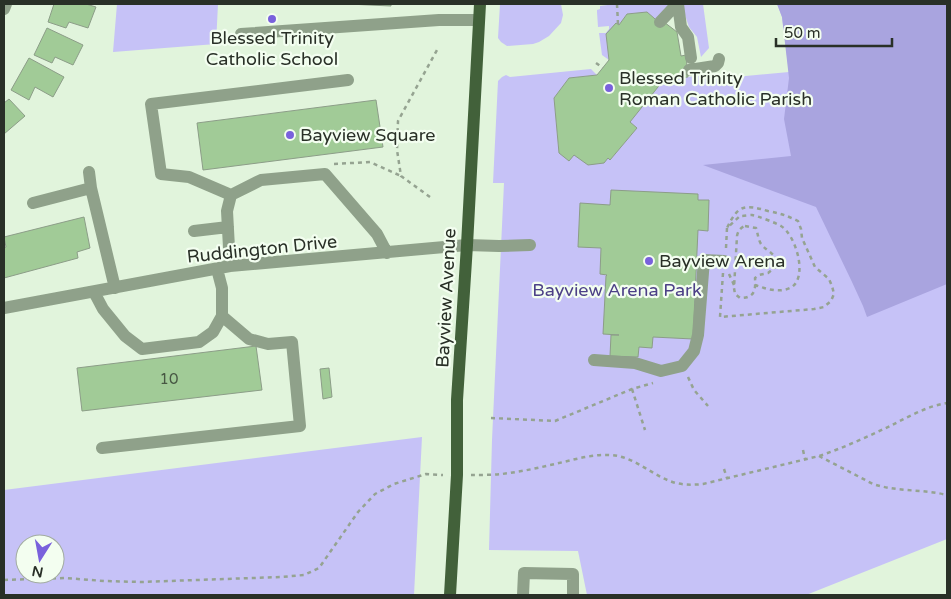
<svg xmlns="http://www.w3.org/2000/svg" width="951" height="599" font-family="'Varela Round',sans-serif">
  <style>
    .green { fill: #c6c2f7; fill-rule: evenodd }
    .forest { fill: #a9a4df }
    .building { fill: #a1cb97; stroke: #8c9d88 }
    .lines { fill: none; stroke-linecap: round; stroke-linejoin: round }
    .path { stroke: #95a391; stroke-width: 2.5; stroke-dasharray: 4 4; stroke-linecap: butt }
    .minor { stroke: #8fa18a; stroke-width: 12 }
    .major { stroke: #42613a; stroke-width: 12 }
    .poi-dot { fill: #7961dc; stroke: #f3fef0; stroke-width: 2 }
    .labels { text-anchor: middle; stroke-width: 4.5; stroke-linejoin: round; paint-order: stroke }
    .number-label { font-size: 15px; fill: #475743 }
    .poi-label { font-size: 18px; fill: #293027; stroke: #f3fef0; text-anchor: start }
    .street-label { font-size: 18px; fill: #293027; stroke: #f3fef0 }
    .park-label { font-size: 18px; fill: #4c4087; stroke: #f3fef0 }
  </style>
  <rect width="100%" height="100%" fill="#e1f4dc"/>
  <path class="green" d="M117,4h101l-2,40 -103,8z
    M500,4h61l2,11 -2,8 -12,13 -10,6 -6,2 -26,2 -6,-4 -3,-4z
    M615,4h57l-15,17 -10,-9 -20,2 -8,11 -3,-2 -7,37 -7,-5 -3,-22h7l3,-4v-3l-11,1 -1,-15v-2l3,-1v-3z
    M683,4h20l6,44 -8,9 -4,-20 -8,-10 -5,-15z
    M777,4h170v535l-141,56h-219l-9,-44 -89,-1 3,-110 12,-257h-11l5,-102 4,-4 4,-2 4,2 81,-8 6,6 -28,3 -15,20 5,54 49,6 2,2 27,-32 -7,-6 36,-45h5v2l42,-5 1,5 75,-7 -7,-55z
    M422,437l-8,158h-410v-105zM25,544h30v30h-30z"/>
  <path class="forest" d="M777,4h170v280l-80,33 -4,-11 -11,-24 -36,-75 -113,-42 88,-9 -7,-37 5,-41 -7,-61z"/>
  <path class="building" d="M54,4h32l10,3 -8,21 -19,-6 -3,6 -18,-6z
    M348,4h43v2z
    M647,12l15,13 2,-3 13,10 4,24 5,-1 2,22 -17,2v-2h-5l-36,45 7,6 -27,32 -2,-2 -4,5 -16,2 -14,-10 -5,6 -10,-8 -5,-55 15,-20 28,-3 12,-15 -3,-26 10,-11 3,2 8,-11z
    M47,28l36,17 -10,20 -18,-8 -3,6 -18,-8z
    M29,58l35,19 -11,20 -18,-10 -6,13 -18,-10z
    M9,99l16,17 -21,18v-31z
    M376,100l7,47 -180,23 -6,-47z
    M611,190l87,4v6h11l-1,31 -10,-1 -5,109 -40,-2 -1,11 -13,-1 -1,10 -28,-1 1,-21h8l-16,-1 3,-58 1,-1 -7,-1 1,-26 -23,-1 2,-44 30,2z
    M84,217l6,31 -13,4 1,6 -74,20v-30l2,-1 -2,-10z
    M256,346l6,44 -180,21 -5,-43z
    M329,368l3,29 -9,2 -3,-30z"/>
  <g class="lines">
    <path class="path" d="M617,4l1,20
      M596,63l7,5
      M334,164l36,-2 31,14
      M430,197l-29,-21 -4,-26 1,-29 39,-71
      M745,226l11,2c2,6 2,11 5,16 7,9 15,8 16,22l-9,7 -9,2 -4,3c1,13 -1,20 -15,20l-5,-4 -1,-6 3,-52c1,-5 3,-8 8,-10z
      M726,248l1,-20 13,-12c4,0 9,-1 12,-1 6,1 24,8 29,11 15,9 28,53 9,62 -11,5 -24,1 -35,-3
      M723,273l-3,44 94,-8 10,-2 7,-6 3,-7 -2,-8 -3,-7 -14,-12 -13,-29 -1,-9 -3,-8c-10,-5 -19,-8 -30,-10 -24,-7 -30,-6 -41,17
      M729,274l5,11
      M688,377l6,13 14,16
      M632,389l13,41
      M491,418l64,3 77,-32 21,-6
      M803,450l2,9
      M819,456l54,28c24,8 50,5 74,11
      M724,469l3,9
      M471,475c10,0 21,0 31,-1 16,-2 32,-5 48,-9 20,-4 40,-11 60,-10 25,1 43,22 66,28 9,2 18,2 27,1l116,-28c24,-8 48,-19 71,-30 18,-9 37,-20 57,-23
      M4,580l61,-2 39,3 37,1 140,-5 23,-2 15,-7 39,-56 17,-18 19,-10 32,-10 17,1"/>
    <path class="minor" d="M678,4l3,23 7,10 3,21
      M4,9l2,-5
      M660,22l17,-18
      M241,34l198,-14h40
      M689,70l26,-4 3,-3 1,-4
      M89,172l2,16 24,100
      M231,195l-42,-18 -28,-3 -10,-70 197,-24
      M33,203l58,-15
      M194,231l34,-4
      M230,266l-3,-55 4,-16 30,-15 64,-6 52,60 10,19
      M217,269l5,19v28
      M94,292l9,17 22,27 17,13 57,-7 14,-10 9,-16 27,23 19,5 24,-2 8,84 -198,22
      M4,308l226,-42 237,-21 32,1 31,-1
      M594,360l41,3 26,8 21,-5 12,-15 4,-16 6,-75 20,1
      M523,595l1,-22 49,1v21"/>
    <path class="major" d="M450,595l7,-120v-75l10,-155 13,-241"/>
  </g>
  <g class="poi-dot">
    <circle cx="272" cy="19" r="5"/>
    <circle cx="609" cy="88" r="5"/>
    <circle cx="290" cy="135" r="5"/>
    <circle cx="649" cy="261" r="5"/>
  </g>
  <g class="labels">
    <g class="number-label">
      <text x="169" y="384">10</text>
    </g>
    <g class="poi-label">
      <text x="272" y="44" text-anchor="middle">Blessed Trinity<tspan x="272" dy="21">Catholic School</tspan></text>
      <text x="619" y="84">Blessed Trinity<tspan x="619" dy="21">Roman Catholic Parish</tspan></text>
      <text x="300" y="141">Bayview Square</text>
      <text x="659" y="267">Bayview Arena</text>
    </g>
    <g class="street-label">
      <text transform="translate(262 249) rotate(-6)" y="6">Ruddington Drive</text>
      <text transform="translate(446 298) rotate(-87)" y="6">Bayview Avenue</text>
    </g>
    <g class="park-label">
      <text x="617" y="296">Bayview Arena Park</text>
    </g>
  </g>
  <rect width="951" height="599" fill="none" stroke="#293027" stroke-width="10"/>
  <g transform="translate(40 559) rotate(191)"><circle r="24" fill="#f3fef0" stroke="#a2aca0"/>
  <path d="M0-4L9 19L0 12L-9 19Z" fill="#7961dc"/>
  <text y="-8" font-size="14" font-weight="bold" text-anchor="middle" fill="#293027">N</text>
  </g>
  <path d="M776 38v8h116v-8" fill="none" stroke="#293027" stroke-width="2.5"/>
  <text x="784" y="38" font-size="15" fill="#293027" stroke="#f3fef0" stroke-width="4" paint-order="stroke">50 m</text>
</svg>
